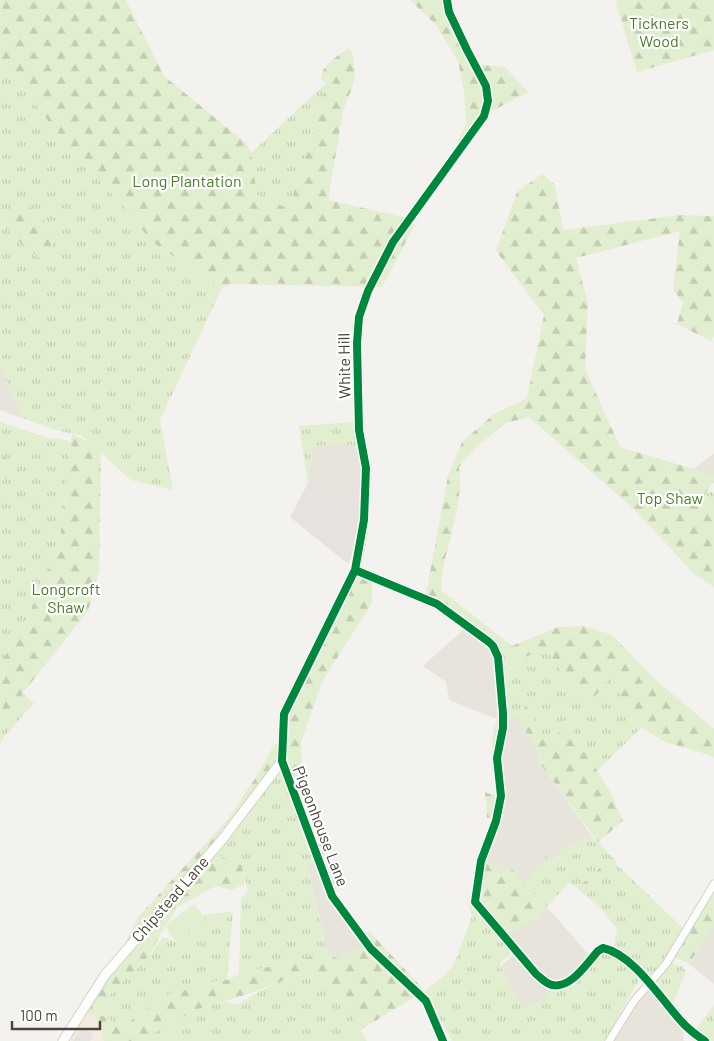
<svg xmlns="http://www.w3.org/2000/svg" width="714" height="1041" font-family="Barlow,sans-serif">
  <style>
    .residential { fill: #e7e4dc }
    .commercial { fill: #f3ebdf }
    .industrial { fill: #e6e2de }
    .grass { fill: url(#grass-tufts) }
    .forest { fill: url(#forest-firs) }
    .pitch { fill: #e1eecf }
    .parking { fill: #e6e3df }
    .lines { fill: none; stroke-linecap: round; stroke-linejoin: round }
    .minor-casing { stroke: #d2d0cb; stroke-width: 9 }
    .tertiary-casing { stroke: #d2d0cb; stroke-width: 11 }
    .minor { stroke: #fdfdfc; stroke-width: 7 }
    .tertiary { stroke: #fdfdfc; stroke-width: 9 }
    .cycleway-casing { stroke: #fff; stroke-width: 11 }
    .cycleway { stroke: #00873e; stroke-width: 8 }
    .labels { text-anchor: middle; stroke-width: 4.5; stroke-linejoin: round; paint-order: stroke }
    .park-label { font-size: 16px; fill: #4a7f2a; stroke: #fff }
    .street-label { font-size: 16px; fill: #4b4439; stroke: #fff }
  </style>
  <defs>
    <pattern id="grass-tufts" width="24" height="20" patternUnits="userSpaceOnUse" patternTransform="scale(1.25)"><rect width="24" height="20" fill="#e1eecf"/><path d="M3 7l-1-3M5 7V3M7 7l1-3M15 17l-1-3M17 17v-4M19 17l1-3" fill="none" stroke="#c3cdb2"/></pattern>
    <pattern id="forest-firs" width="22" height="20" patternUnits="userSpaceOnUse" patternTransform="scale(1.25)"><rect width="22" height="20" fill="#e1eecf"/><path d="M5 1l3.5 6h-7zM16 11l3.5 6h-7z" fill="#c3cdb2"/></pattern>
  </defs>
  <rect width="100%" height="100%" fill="#f4f2ee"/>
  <path class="residential" d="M0,365l22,53 -22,-8z
    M318,445h43l2,41 -49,-5 -6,2 4,-32z
    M714,453v30l-13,1 -7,-15z
    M464,629l25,17 6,10 7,53 -5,10 -48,-19 -3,-18 -23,-16z
    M517,717l20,33v9l55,77 -27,12 -14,14 -5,-5 -22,26 -13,-14 -29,-8 19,-46 -1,-58 7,-38z
    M315,861l13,35 37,50 -27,13 -11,-6 -12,-56 -8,-32z
    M547,907l43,49 -26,25 -20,17 -19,12 -25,-43 20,-18 -13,-15 31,-17z
    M714,923v61l-25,-20z
    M648,990l23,24 12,17 1,10h-70l28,-46z"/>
  <path class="commercial" d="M85,1012l15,9 4,20h-39z"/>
  <path class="industrial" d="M314,481l49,5 -7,60 -8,18 -58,-47 18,-34z"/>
  <path class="grass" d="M0,59l63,81 62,68 27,34 70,46 -62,132 13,70 -42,-10 -49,-44 -30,-7 -30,-11 -22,-53z
    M327,82l-38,127 -32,-14 -6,-42z
    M0,422l45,15 26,4 -12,107 -20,47 -39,70z
    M354,422l7,23h-43l-6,6 -4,32 -9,-57z
    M710,492h4v23l-9,-20z
    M546,648l19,30 27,22 19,-24 28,49 3,2 -45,44 -28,-46 -23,19 -22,-39 -7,12 -10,2 -4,-52z
    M22,693l12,10 -30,34 -4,7v-32l7,1z
    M280,770l20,58 15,33 -8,4 8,32 12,56 -88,21 2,-76 7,-7 -6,-26 -24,-8z
    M592,836l20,21 -29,26 -9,3 -5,-4 -22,25 -23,-24 22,-27 6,6 13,-14z
    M615,863l68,65 -23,38 -10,10 -4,-1 -12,-14 -20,-13 3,-19 -14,-18 -17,-15 14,-19z
    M468,899l45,53 -13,11v4l25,42 19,-11 11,-10 44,-34 12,-1 30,23 -36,65h-153l-27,-50 20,-16 9,-11 18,-47z
    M233,911l-6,69 -10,1 -57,16 -37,30 -24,-12 13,-23 36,-35 15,-20 13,5 29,-24 -2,-3z
    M696,918l2,1c-6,13 -16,27 -14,42l-10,-3 -1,-2z
    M671,962l12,5 3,4 -14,35 -17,-20 1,-5z
    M304,973l28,10 35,58h-220l-4,-3 55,-29 27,-8 13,4c20,-15 43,-23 66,-32z
    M714,1005v36h-2l-16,-12z"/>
  <path class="forest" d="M0,0h126l38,76 83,68 4,9 6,42 32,14 38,-126 -6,-3c-1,-14 18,-25 28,-32l4,8 2,18 -3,14 -9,23 -15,89 75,17 12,7 -33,63 -151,-3 -9,4 -70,-46 -27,-34 -62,-68 -63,-81z
    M410,0h34l28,64 33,3 23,25 -32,17 -17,7 -24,32 11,-24 -2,-33 -6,-30 -22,-36z
    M615,0h99v50l-77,22z
    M542,174l13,11 8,45 117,-15 34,1v120l-3,5 -34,-17 6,-21 -10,-14 7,-58 -104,27 12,45 -3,66 35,78 94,28v4l-9,16 9,20v72l-21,-14 -55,-60 -109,-96 -23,6 -30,24 -17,20c3,25 -3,49 -9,74 -5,17 -10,32 -8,50l70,55 46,-19 26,-1 28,9 45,46 57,48v29l-5,-3 -44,-13 -26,-17 -28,-49 -19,24 -27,-22 -19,-30 -43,19 -11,-25 -62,-42 -4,-6 22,-118 14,-34 32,-28 33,-16 17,-83 -48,-64 21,-59z
    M18,195l43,41 -21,22 -30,-24 -5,-10z
    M72,434l29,14 -2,124 -11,39 -81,102 -7,-1v-47l39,-70 20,-47z
    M5,457l5,6 1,10 -8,8h-3v-23z
    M358,575l14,6v22l-49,77 -22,62 1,50 35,97 -3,3 -17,-45 -16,-16 -25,-71 -38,70 -19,26 23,9 3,19 -13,6 -16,-4 -38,21 -13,19 -17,31 -36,35 -13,22 24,13 37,-30 57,-16 10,-1 12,-6 88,-21 11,6 27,-13v-12l5,-2 55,59 -65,39 -28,-47 -28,-10 -59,22 -47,14 -54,29 3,3h-43l-4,-20 -15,-9 25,-39 28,-56 90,-98 28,-42 18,-32 12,-8 1,-22z
    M525,704l21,39 23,-18 42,68 12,28 -25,21 -61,-83v-9l-20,-33z
    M502,709l-8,46c-5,-15 1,-33 8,-46z
    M485,792l13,5 -4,20 -7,1z
    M612,857l5,5 -17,15v10l-11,4 -3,5 -12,-10 9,-3z
    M482,861l30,8 35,38 -9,10 -31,17 -30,-33z
    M714,892v31l-25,41 -5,-3c-2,-21 19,-51 30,-69z"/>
  <path class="pitch" d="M194,904l11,14 -1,4 -28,20 -11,-16z"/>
  <path class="parking" d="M82,1027l12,7 -4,7h-17z"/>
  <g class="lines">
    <defs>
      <path id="minor" d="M282,761l50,135 39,53 55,52 17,40
        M609,1041l25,-40 32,-37 48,-80"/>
      <path id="tertiary" d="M355,570l82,34 52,38 4,4 5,11 5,56v15l-6,30 4,38 -5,25 -15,40 -6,41 61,72c5,4 10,10 16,11 19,4 35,-22 46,-34l5,-3c31,7 57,50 78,73 7,8 15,14 24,20
        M63,1041l42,-66 116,-134 61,-80 2,-47 71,-144 5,-24 4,-26 2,-52 -7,-38 -2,-87 2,-26 9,-26 25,-49 91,-126 4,-15 -2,-15 -19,-36 -18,-38 -2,-12"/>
    </defs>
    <use href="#minor" class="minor-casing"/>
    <use href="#tertiary" class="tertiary-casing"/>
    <use href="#minor" class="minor"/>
    <use href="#tertiary" class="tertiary"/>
    <defs>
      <path id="cycleway" d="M355,570l82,34 52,38 4,4 5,11 5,56v15l-6,30 4,38 -5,25 -15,40 -6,41 61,72c5,4 10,10 16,11 19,4 35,-22 46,-34l5,-3c31,7 57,50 78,73 7,8 15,14 24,20
        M443,1041l-17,-40 -55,-52 -39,-53 -50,-135 2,-47 71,-144 9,-50 2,-52 -7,-38 -2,-87 2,-26 9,-26 25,-49 91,-126 4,-15 -2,-15 -19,-36 -18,-38 -2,-12"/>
    </defs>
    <use href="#cycleway" class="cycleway-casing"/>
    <use href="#cycleway" class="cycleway"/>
  </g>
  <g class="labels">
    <g class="park-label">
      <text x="659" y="29">Tickners<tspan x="659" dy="18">Wood</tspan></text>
      <text x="187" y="187">Long Plantation</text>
      <text x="670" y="504">Top Shaw</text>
      <text x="66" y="595">Longcroft<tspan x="66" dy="18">Shaw</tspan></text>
    </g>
    <g class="street-label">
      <text transform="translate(344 366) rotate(-91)" y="6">White Hill</text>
      <text transform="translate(321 826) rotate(69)" y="6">Pigeonhouse Lane</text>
      <text transform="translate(170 899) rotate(-49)" y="6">Chipstead Lane</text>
    </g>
  </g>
  <path d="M12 1021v8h88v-8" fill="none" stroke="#4b4439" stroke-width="2.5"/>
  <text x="20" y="1021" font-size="15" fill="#4b4439" stroke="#ffffff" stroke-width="4" paint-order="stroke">100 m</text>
</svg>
